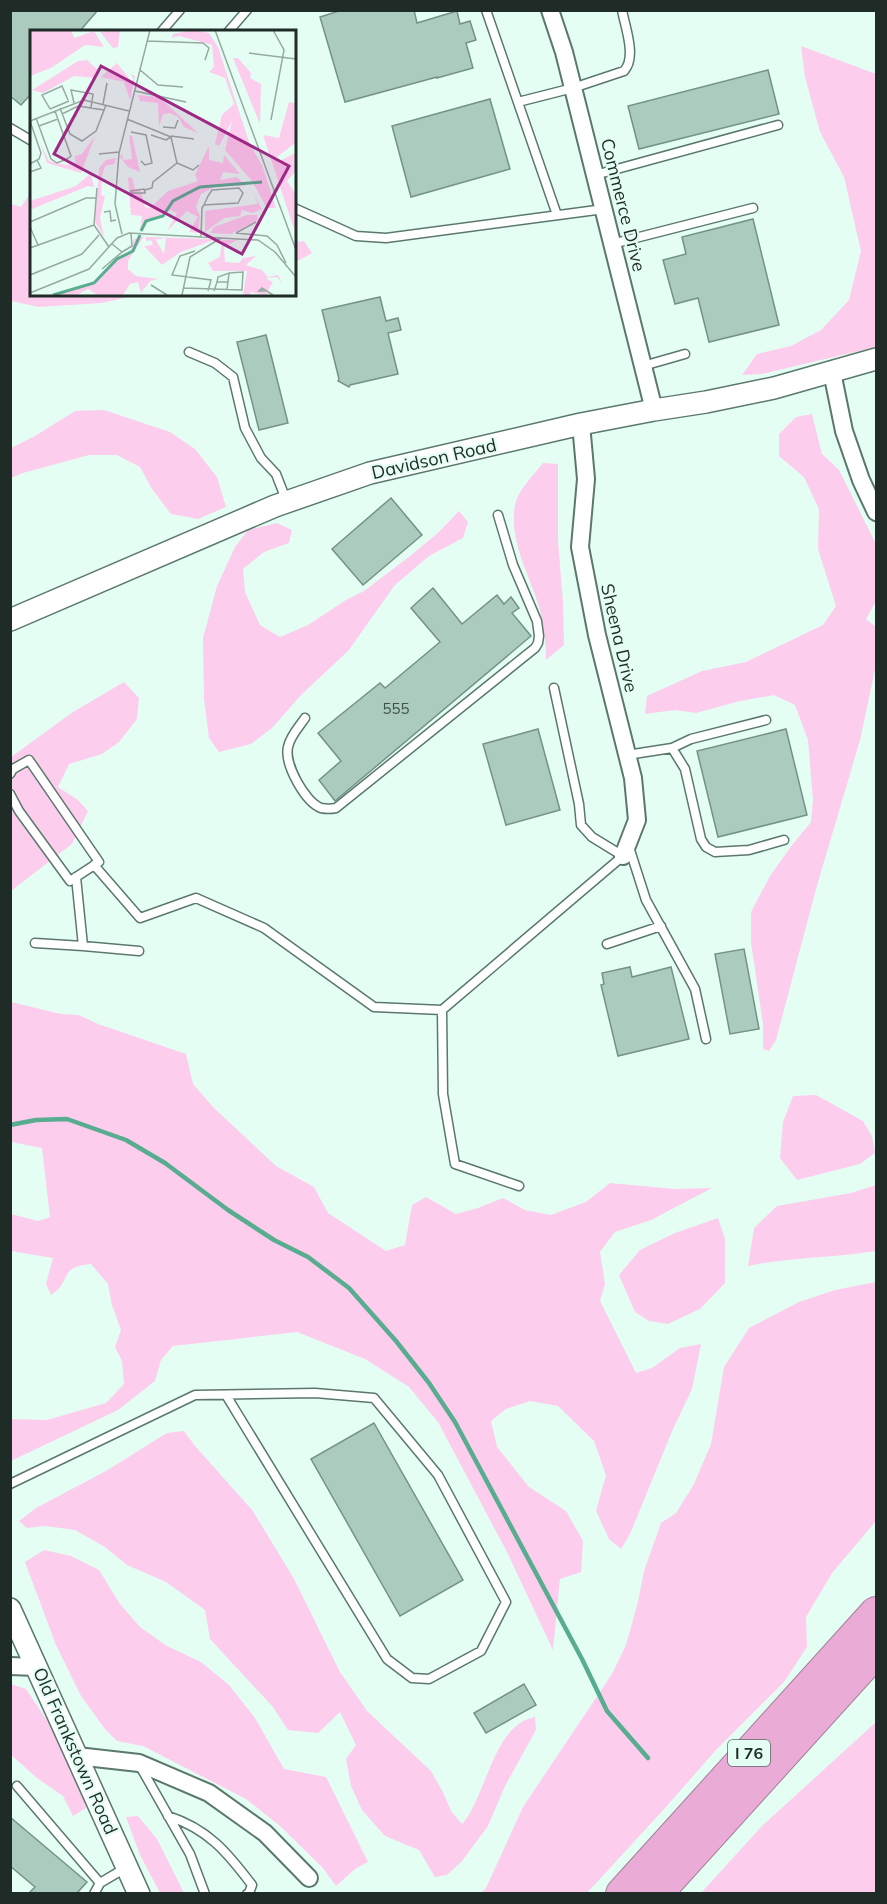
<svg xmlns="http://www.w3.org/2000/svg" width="887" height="1904" font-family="Mulish,sans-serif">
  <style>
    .green { fill: #fdcded }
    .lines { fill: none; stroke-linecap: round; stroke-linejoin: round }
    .stream { stroke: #58ac8f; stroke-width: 4.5 }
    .building { fill: #accbbf; stroke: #749286; stroke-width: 1.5 }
    .service-casing { stroke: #5b786d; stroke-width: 11 }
    .minor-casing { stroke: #5b786d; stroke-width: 20 }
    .tertiary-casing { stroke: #5b786d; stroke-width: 24 }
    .motorway-casing { stroke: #a37f98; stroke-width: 34 }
    .service { stroke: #fff; stroke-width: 8 }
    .minor { stroke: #fff; stroke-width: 16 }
    .tertiary { stroke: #fff; stroke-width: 21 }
    .motorway { stroke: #eaacd6; stroke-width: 32 }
    .labels { text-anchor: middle; stroke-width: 4.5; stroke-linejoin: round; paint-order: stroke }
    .number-label { font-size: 15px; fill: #42534c }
    .shield { fill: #e5fef4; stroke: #5a6a64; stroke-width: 1.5 }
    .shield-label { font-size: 16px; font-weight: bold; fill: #1f2b26 }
    .street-label { font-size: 18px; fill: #1f2b26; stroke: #e5fef4 }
    .inset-river { fill: none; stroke: #58ac8f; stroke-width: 3 }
    .inset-road { fill: none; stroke: #96aaa2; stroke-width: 1.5 }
    .view { fill: #9e2984; fill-opacity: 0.15; stroke: #9e2984; stroke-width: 3 }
    .inset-edge { fill: none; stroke: #1f2b26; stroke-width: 3 }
  </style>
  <rect width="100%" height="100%" fill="#e5fef4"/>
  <path class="green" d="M801,46l75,28v273l-114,27 -20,1 15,-21 34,-8 30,-16 28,-30 12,-49 -17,-74 -24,-45 -15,-55z
    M31,192l1,102h109l-39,9 -63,4 -28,-6v-97l10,3z
    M304,241l8,12 -18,10v-21z
    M104,410l66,22 25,17 22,28 9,30 -28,12 -27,-5 -19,-25 -12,-22 -23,-12h-28l-66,18 -12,5v-30l24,-12 40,-25z
    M812,414l10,40 17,16 37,74v57l-10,18 10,8v38l-16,75 -44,149 -40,151 -7,11 -6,-2v-25l-12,-82v-30l19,-36 22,-31 19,-23 2,-22 -5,-60 -13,-35 -21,-10 -38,7 -40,11 -21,-3 -30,4 2,-18 55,-25 44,-9 77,-37 13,-19 -18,-57 1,-40 -15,-32 -25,-21v-22l17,-17z
    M543,463l15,1v77l5,61 1,43 -18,15c0,-15 -2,-31 -5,-46 -9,-36 -33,-71 -26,-109 3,-15 19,-30 28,-42z
    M459,511l9,11 -5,16 -34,18 -34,29 -47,66 -47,44 -29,33 -21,16 -32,8 -10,-14 -5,-39 -1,-61 14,-52 18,-39 13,-17 29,-7 15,7 -3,13 -25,9 -21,17 2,23 15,33 20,12 28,-12 38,-25 18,-9 46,-35 29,-24z
    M124,682l15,16 -2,21 -18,23 -17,12 -33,10 -11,23 20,13 10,11 -16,33 -61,47v-134l62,-45z
    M11,1002l50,12 18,1 19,9 88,30 7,30 21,24 62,58 38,21 14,26 58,38 19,-6 7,-40 14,-8 30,17 22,-6 25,-10 22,12 26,5 35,-13 24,-19 65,6 37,-1 -61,32 -36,12 -15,20 5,32 -5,17 36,72 16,-5 28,-20 21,-4 -9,45 -19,40 -43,105 -9,15 -12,-10 -13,-28 10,-36 -12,-34 -36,-35 -28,-5 -24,8 -15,12 6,26 32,40 37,24 17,30 -2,31 -21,7 -7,71 -46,-98 -69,-130 -29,-35 -44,-28 -68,-27 -124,14 -12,14 -6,21 -37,29 -107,51v-42l36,1 59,-17 18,-19 -2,-23 -7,-14 6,-17 -9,-25 -4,-21 -17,-20c-34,3 -18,17 -40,31l-5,-11 7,-26 -42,-7v-37l27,7 12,-4 -8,-69 -31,-6z
    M816,1095l47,26 9,15 3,17 -15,11 -63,16 -17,-22 3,-36 10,-26z
    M876,1185v66c-42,7 -86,6 -128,15l6,-38 23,-22 74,-13z
    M718,1218l7,21v44l-25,26 -32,15 -19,-3 -14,-9 -16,-37 21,-25 35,-17z
    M876,1282v239l-44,52 -26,44 1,30 -23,35 -69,69 -49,56 -79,86h-106l5,-5 37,-81 89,-133 14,-29 12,-43 6,-31 17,-48 15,-10 18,-29 17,-40 13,-77 25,-39 50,-26 36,-12z
    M184,1431l11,15 58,65 41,68 46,93 27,39 64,60 12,21 8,19 11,13c25,-28 31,-100 73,-107l1,13 -31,56 -17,40 -26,35 -15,14 -12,2 -16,-27 -34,-14 -23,-26 -11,-24 -5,-27 10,-14 -16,-33 -22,21 -30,-3 -15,-23 -63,-68 -5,-29 -39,-28 -39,-17 -22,-18 -30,-17 -30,-4 -18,2 -8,-7 17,-13 70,-37 48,-30 13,-8z
    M44,1550l27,6 28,14 21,34 20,23 27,19 34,16 28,23 26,33 29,51 42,8 42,85 -13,7 -19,17 -13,-18 -43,-42 -34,-27 -103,-53 -26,-5 -12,-12 -24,-33 -25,-51 -31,-83z
    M11,1684l15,5 22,33 35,67 3,19 -13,8 -10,-20 -26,-18 -26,-23z
    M876,1722v171h-175l60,-66z
    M138,1816l19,23 27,54h-24l-20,-38 -14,-38z"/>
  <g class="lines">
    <path class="stream" d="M10,1125l26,-5 31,-1 59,21 39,23 63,47 46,30 34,17 41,31 47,53 33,42 26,39 127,237 25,52 41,47"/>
  </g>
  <path class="building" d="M10,10h88l-19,22h-47v61l-11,12 -11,-9z
    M342,10h72l3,13 40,-12 3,13 10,-3 6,19 -10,3 7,25 -36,10v-1l-92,25 -25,-85z
    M768,70l11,44 -140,35 -11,-43z
    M490,99l20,70 -99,28 -19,-71z
    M753,219l26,106 -70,17 -11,-44 -23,6 -12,-44 23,-6 -4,-17z
    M380,297l6,24 12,-3 3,12 -13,3 10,41 -48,11 -1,2 -11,-6 1,-2 -17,-69z
    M266,335l22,88 -29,7 -22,-88z
    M391,498l31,37 -59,50 -31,-36z
    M433,588l29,36 35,-29 7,9 7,-7 8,11 -7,5 19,23 -196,165 -16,-21 22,-19 -23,-28 62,-50 5,5 55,-46 -29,-34z
    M538,729l22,81 -54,15 -23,-81z
    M786,729l21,86 -89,22 -21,-86z
    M744,949l15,80 -29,5 -15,-80z
    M630,967l2,10 39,-10 18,72 -71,17 -17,-71 3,-1 -2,-11z
    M374,1423l89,157 -63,36 -89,-157z
    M524,1684l12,21 -50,28 -12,-20z
    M10,1817l77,65 -10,11h-48l6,-6 -25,-21z"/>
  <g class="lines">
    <defs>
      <path id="service" d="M486,10l71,205
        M161,32l19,-22
        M228,32l19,-22
        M518,102l55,-14 51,-17c13,-14 1,-44 -2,-61
        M10,128l22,13
        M595,175l183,-50
        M294,208l62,28 30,2 218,-29
        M612,244l141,-36
        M189,352l26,11 18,14 12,51 16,30 15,16 11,28
        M643,366l42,-12
        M305,718c-6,9 -15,18 -17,29 -4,17 17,55 33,61 5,1 10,1 15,0l199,-160 3,-5 1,-7 -2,-15 -24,-56 -15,-50
        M672,748l13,21 16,70 5,8 9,5 34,-2 35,-10
        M627,755l45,-7 19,-9 75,-19
        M10,774l3,-5 16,-9 70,102 -29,19 -51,-70 -9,-17
        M629,847l17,53 49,89 11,50
        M94,865l46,53 56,-20 68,30 110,79 68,3 181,-154 -31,-19 -11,-12 -2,-21 -25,-116
        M76,877l7,69 56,5
        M35,943l48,3
        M607,944l54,-18
        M442,1010l1,84 12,70 64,22
        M10,1484l185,-89 120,-2 59,5 64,77 68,127 -25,49 -52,28 -17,-1 -25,-19 -161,-264
        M140,1766l50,88 15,40
        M17,1786l83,97 27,-16
        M168,1816c40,13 59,36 84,69l-3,8 -2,1
        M94,1894l6,-11"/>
      <path id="minor" d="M550,10l14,42 90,358
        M832,372l12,59 17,49 15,32
        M581,424l5,55 -6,68 17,88 36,143 4,42 -14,36
        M10,1666l27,1
        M77,1756l62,7 70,30 56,40 44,45"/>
      <path id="tertiary" d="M10,620l265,-114 95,-33 211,-49 73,-14 52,-8 68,-14 102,-29
        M10,1609l129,285"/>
      <path id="motorway" d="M622,1894l254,-281
        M656,1894l220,-243"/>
    </defs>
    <use href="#service" class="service-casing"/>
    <use href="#minor" class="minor-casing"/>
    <use href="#tertiary" class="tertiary-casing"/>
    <use href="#motorway" class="motorway-casing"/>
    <use href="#service" class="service"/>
    <use href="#minor" class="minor"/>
    <use href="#tertiary" class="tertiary"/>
    <use href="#motorway" class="motorway"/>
  </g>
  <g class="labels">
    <g class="number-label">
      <text x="396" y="714">555</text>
    </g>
    <rect class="shield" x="728" y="1740" width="42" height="26" rx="4.5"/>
    <g class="shield-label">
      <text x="749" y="1759">I 76</text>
    </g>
    <g class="street-label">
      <text transform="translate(623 205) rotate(76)" y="6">Commerce Drive</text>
      <text transform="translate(434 459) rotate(-13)" y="6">Davidson Road</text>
      <text transform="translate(619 638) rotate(77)" y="6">Sheena Drive</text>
      <text transform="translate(75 1751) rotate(66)" y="6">Old Frankstown Road</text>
    </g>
  </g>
  <g transform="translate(30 30)">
    <rect width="266" height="266" fill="#e5fef4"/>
    <path d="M0,0h41l3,8 20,-7 10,16 -19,-2 -34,23 -21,8zM90,0l-2,17 -5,1 -13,-16zM164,0l15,3 9,14 32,98 12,20 14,43h-9l-15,-27 -27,-31 7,-29 -13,25 -4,-2 7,-29 12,-11 -9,-26 -16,-6 5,-5 -2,-22 -33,-9 -7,2 1,-4zM203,28h5l13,15 -1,5 11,6 -1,40zM57,30l12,11 -4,7 -21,-2 -31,17 -11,-3 46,-29zM87,33l14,18 3,-2 -4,-5 5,2 -5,24 -6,-18 -23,-5zM108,65l21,2 39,36 -14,-6 -6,-10 -8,-4 -7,1 -4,13 -1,-24 -18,-2zM259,72l6,1v40l-18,14 3,4 15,-8v19l-8,9 8,12v39l-32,-97 16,3zM99,105l3,1 8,36 -12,-5 -8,-10 2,-4 1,7 9,-1zM65,106l-14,37 -34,-10 -7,-21 9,19 17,4 9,-2v-7l7,-2zM179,116v14l14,3 1,-8 16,19 -17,-2 -3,8 17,-3 9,9 -28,-1 -17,9 -5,13 4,9 -2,17 -9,-1 9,-15 -11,-6 -20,20 10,-18 -7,-3 -21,11 -9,9 2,-14 -11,-1 -3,-38 4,1 3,11 6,2 4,16 5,1 18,-17 30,-10 -3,-6zM86,128l-2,6 -9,2 -3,10 -1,19 4,1 -5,22 4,19 -9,-15 4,-54 7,-8zM61,143l3,14 -6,-1 -58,24v-9l46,-15zM222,161l10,18 -10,4 -10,-3 -2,6 -16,2 -19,14v-21l53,-7zM217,185h10l1,5 -27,14 -21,-1 4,-6zM114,206l-16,25v8l8,7 22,3 -8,2 -9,12 -3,-11 -8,2 -7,11h-26l-9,-6 -11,6h-28l44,-13 23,-23 14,-7 4,-13zM116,207l67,2 1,1 -33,12 -19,13 -18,-19 9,-1 -2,-5h5l8,14 2,-16 -20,3zM192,210h15l-13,7 1,15 14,1 4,-5 13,-2 -10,9 16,5 6,7 10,-2 4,8 -5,-6 -12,1 8,4 -7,13 -16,-3 1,3h-8l4,-24h-34l-5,-8 12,-6z" fill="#fdcded"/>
    <path class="inset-river" d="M111,201l5,-10 17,-5 10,-15 27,-14 62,-5M23,265l41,-12 23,-24 16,-8 7,-16"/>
    <path class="inset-road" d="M185,0l81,220M117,11l56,2 6,5 -4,12M219,23l47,6M109,39l19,16 25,2M105,61l51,11M44,73l-3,-13 22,4 -2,14M73,74l4,-21M30,78l10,26 12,7 14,-10 10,-26M20,79l-8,-14 20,-9 6,14M20,79l19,-8M32,84l16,-8 26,4M6,88l15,41 6,4 10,-4 4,-3 -16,-45M97,89l44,18M241,90l13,-70 -11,-20M0,91l54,-21 45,11M0,91l11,32 -2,6 -9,5M9,96l19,-7M133,97l12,1 3,-8M101,102l15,3 6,28 -7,2 -4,-4M121,105l15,5 5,-3M141,106l23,3M69,124l20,-2M147,133l16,7 6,-5M0,142l11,-4 -4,-8M67,158l-3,37 15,22M114,159l1,4h-14v-2zM115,160l7,-2 1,-6 24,-19 -6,-26M74,182l6,-1 1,10 5,-1M0,192l56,-24h10M0,197l8,18M206,203l31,3 10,9 9,18M206,203l20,-11M92,204l-7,-30 4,-51 31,-123M171,207l1,-29 2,-3 4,-9 4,-6 27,-2 4,5 -5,10 -34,2M0,218l64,-23M165,221l-15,5 -8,19 39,5 -3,11M92,222l10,-6 -1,-13M72,239l20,-17 -10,-8M0,245l52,-21 17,-19M187,252l1,-5 11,-4 -2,17M121,255l16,10M154,258l58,2 1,-18 -14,1M184,261l3,-9h11M235,261h-6l3,-3 11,7M0,263l59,-24 28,-31 12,-5 129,7 17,12 21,25M152,265l8,-38 31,-19"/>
    <path class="view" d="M71,36l188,100 -47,88 -188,-100z"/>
    <rect width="266" height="266" class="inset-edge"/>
  </g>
  <rect width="887" height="1904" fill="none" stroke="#1f2b26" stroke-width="24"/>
</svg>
